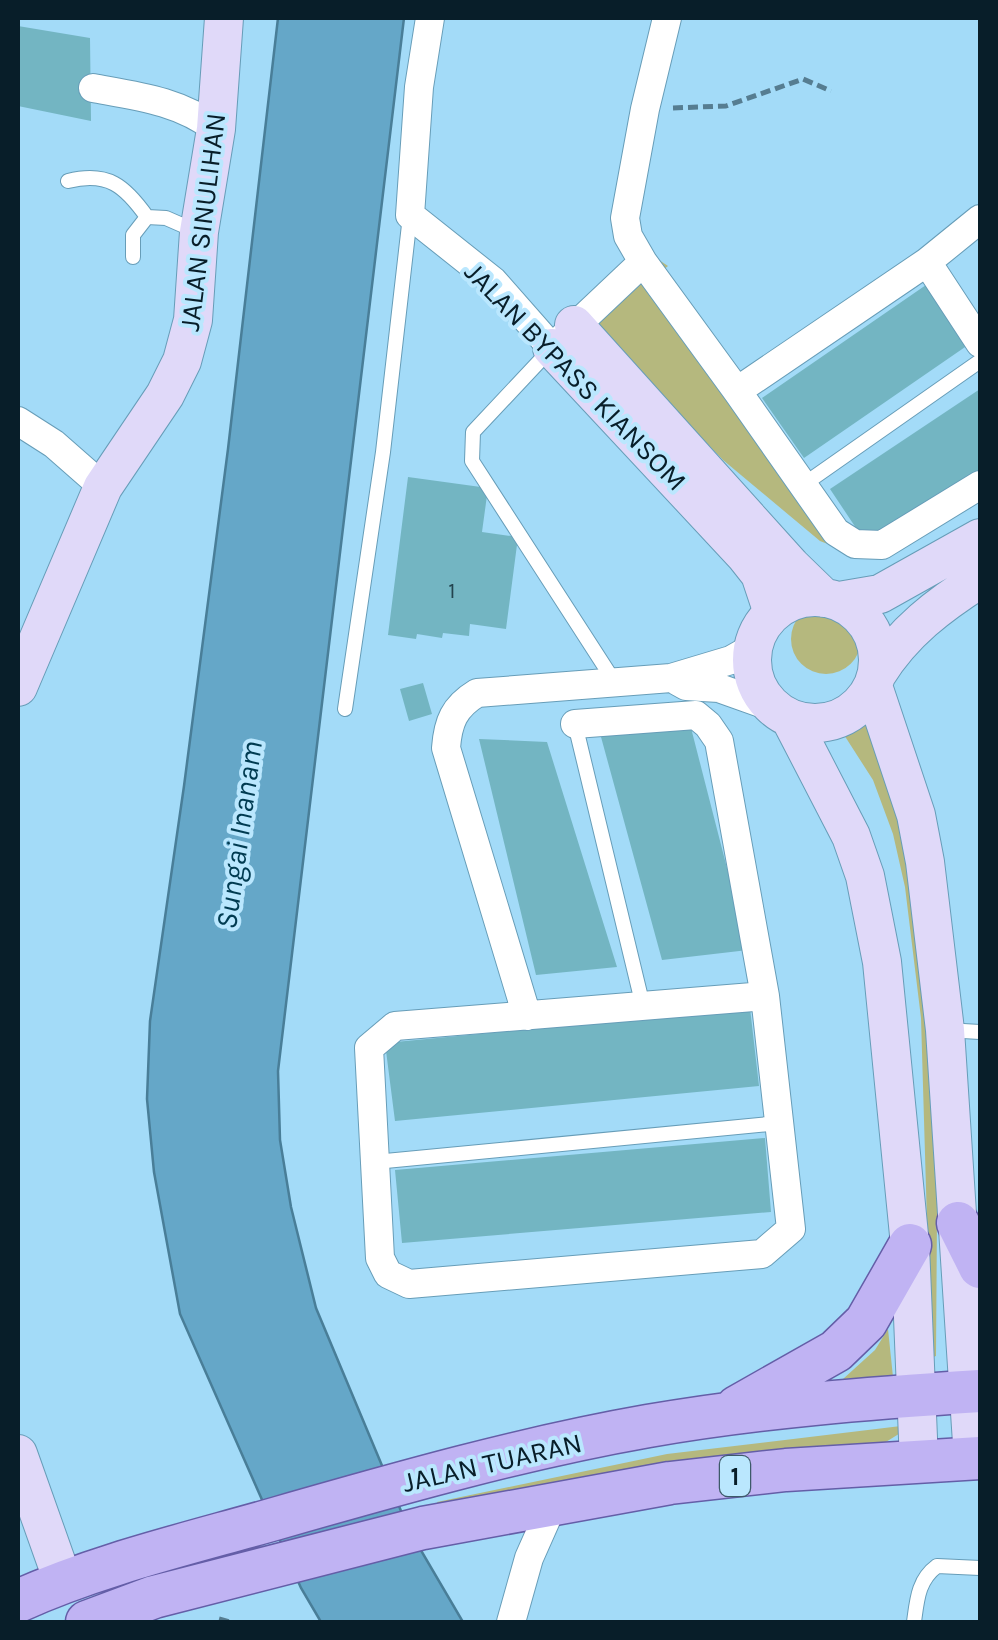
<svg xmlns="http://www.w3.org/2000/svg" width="998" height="1640" font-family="Karla,sans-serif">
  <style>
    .green { fill: #b5b87e }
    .water { fill: #65a7c8; stroke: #497e98; stroke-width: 2.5 }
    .building { fill: #73b5c2 }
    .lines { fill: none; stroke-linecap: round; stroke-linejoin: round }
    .lane-casing { stroke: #679db8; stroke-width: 16 }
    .street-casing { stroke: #679db8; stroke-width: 30 }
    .secondary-casing { stroke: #679db8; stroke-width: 40 }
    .primary-casing { stroke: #645ea7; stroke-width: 45 }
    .path { stroke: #567d91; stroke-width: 5; stroke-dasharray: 10 5; stroke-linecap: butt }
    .lane { stroke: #fff; stroke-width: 14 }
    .street { stroke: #fff; stroke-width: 28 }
    .secondary { stroke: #e0d9f9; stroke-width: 38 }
    .primary { stroke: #c0b3f3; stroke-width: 42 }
    .labels { text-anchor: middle; stroke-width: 8; stroke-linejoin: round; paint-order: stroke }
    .number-label { font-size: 22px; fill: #23444f }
    .shield { fill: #bae7fe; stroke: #3d5a69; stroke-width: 2.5 }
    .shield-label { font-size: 25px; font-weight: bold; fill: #081e29 }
    .street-label { font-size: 28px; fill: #081e29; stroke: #bae7fe }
    .water-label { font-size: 30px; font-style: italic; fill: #003b51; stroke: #bae7fe }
  </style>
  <rect width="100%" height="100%" fill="#a3dbf8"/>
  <path class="green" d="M656,258l12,8 -16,13 186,269 -18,-7 -97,-81 -123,-127 -5,-13z
    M791 639a35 35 0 1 1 70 0a35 35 0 1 1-70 0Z
    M875,699l29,63 34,315 -2,279 -5,2 -10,-340 -16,-131 -12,-53 -20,-54 -43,-67z
    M888,1329l5,48 -50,2 32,-29z
    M901,1426l1,6 -21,13 -440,65 -4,-8 230,-48z"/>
  <path class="water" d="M278,18h126l-126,1053 2,69 11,67 25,101 93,222 54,92h-142l-20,-34 -121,-274 -26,-142 -7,-73 3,-78 34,-235 44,-337z"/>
  <path class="building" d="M18,26l72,12 1,83 -73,-15z
    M926,285l42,60 -164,113 -42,-60z
    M980,389v81l-103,68 -17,-4 -30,-45z
    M408,477l80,11 -6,44 36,5 -12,92 -36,-5 -1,12 -26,-3 -1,5 -25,-4 -1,5 -28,-4z
    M423,683l9,31 -23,7 -9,-32z
    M690,724l58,226 -86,10 -64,-234z
    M479,739l68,3 70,225 -81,8z
    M750,1008l9,78 -364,35 -10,-78z
    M765,1138l6,74 -369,31 -7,-73z"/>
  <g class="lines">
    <defs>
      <path id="lane" d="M68,181c40,-10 57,5 79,36
        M133,257v-22l14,-18 19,1 32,14
        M550,350l-77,82 -1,29 142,220
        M803,485l177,-124
        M345,709l38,-257 27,-236
        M575,724l68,282
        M946,1030l34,2
        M375,1162l404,-39
        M914,1622c3,-22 4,-42 23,-56l43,2"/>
      <path id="street" d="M430,18l-11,69 -9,128 83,66 59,67 91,-86 -15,-26 -3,-18 20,-109 22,-91
        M93,88c44,8 87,13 123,41
        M643,262l94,129 190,-129 53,-43
        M927,262l53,81
        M737,391l99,141 19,12 27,1 98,-60
        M18,421l36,23 49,43
        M677,681l9,5 33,2 56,20
        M575,724l121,-9 12,10 11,16 46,255 26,233 -29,25 -353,30 -21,-10 -8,-16 -11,-210 26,-22 370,-30
        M527,1016l-81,-268c2,-26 8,-41 31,-55l194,-15 60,-18 23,-13
        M511,1622l18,-64 24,-54"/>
      <path id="secondary" d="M574,325l217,241 33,32
        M552,348l193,207 15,19 13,39
        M752 660a63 63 0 1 1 126 0a63 63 0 1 1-126 0Z
        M839,601l41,-7 100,-56
        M877,674c26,-42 62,-69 103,-95
        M873,686l43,129 9,47 20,168 28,428
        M18,687l85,-200 62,-92 17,-34 11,-41 6,-88 17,-103 8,-111
        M790,718l61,118 14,40 17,86 28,283 9,217
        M18,1454l45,127"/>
      <path id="primary" d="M958,1223l22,44
        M737,1407l99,-56 30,-29 44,-77
        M18,1601c82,-37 173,-58 260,-83 122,-35 245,-70 370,-92 109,-19 222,-28 332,-35
        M87,1622l67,-25 269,-69 247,-45 116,-13 194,-12"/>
    </defs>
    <use href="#lane" class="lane-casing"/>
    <use href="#street" class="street-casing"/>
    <use href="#secondary" class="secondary-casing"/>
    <use href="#primary" class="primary-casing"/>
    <path class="path" d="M673,108l53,-2 77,-27 28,12
      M219,1619l11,3"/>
    <use href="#lane" class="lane"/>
    <use href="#street" class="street"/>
    <use href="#secondary" class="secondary"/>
    <use href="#primary" class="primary"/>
  </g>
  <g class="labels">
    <g class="number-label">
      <text x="452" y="598">1</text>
    </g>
    <rect class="shield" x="720" y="1456" width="30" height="40" rx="8"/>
    <g class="shield-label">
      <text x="735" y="1485">1</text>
    </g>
    <g class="street-label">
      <text transform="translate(202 222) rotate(-83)" y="10">JALAN SINULIHAN</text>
      <text transform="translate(576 376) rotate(46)" y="10">JALAN BYPASS KIANSOM</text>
      <text transform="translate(492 1462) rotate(-13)" y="10">JALAN TUARAN</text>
    </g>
    <g class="water-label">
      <text transform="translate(239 835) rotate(-82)" y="10">Sungai Inanam</text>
    </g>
  </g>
  <rect width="998" height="1640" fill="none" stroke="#081e29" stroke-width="40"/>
</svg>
